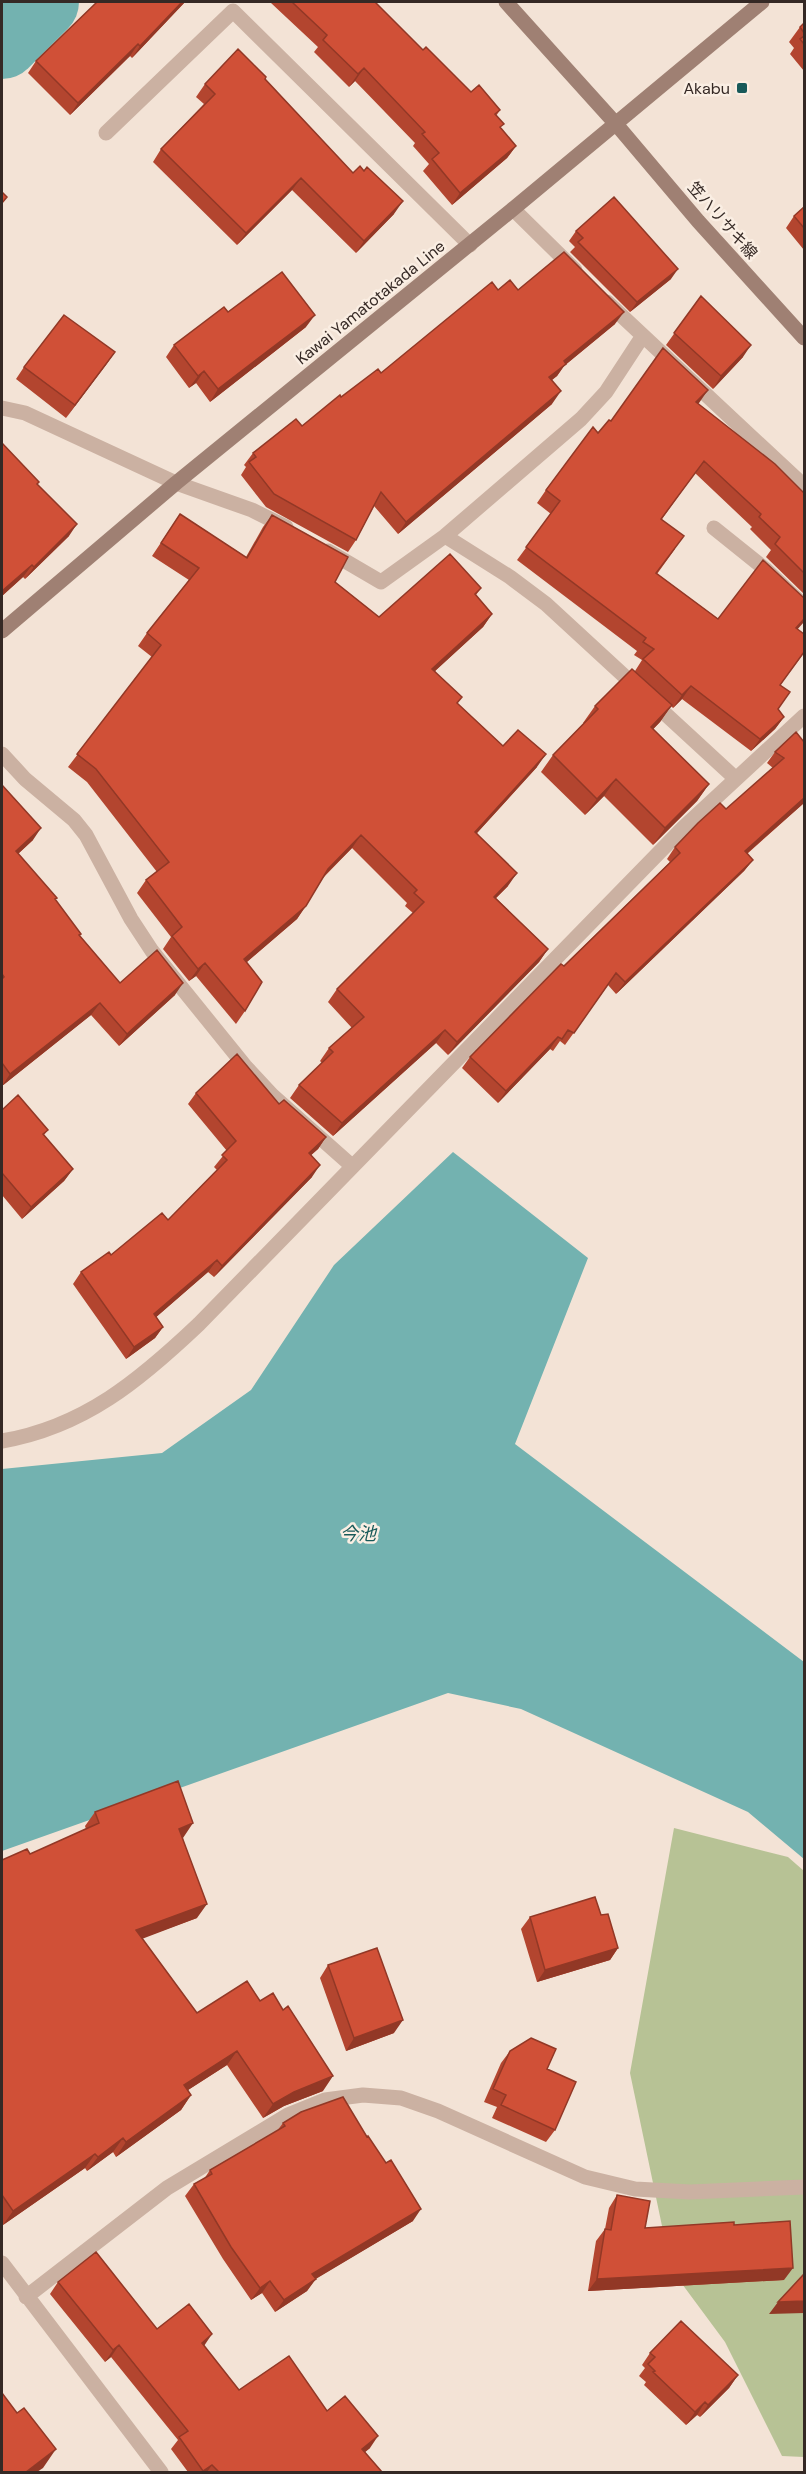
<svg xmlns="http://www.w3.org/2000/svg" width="806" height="2474" font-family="'DM Sans','Noto Sans JP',sans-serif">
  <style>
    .green { fill: #b7c295 }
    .water { fill: #73b2b0 }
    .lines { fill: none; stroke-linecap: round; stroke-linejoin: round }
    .river { stroke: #73b2b0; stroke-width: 74 }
    .street { stroke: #cbb1a2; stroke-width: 15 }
    .secondary { stroke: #9f8073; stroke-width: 15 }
    .wall { fill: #b3452f }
    .shaded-wall { fill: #923826 }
    .building { fill: #d05037; stroke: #923826; stroke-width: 1.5 }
    .poi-dot { fill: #175959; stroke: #faeee3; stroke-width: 2 }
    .labels { text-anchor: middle; stroke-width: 5; stroke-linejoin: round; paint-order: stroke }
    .poi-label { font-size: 16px; fill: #352925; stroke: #faeee3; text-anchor: end }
    .street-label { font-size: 16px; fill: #352925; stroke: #faeee3 }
    .water-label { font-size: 18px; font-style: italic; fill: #175959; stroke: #faeee3 }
  </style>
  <rect width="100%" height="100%" fill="#f3e3d6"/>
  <path class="green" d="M674,1828l114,29 16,14v586l-22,-1 -57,-114 -54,-73 -41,-196z"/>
  <path class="water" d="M453,1152l135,106 -73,186 289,218v197l-56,-47 -227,-103 -73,-16 -446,158v-382l160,-16 89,-63 83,-125z"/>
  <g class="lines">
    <path class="river" d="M2,42l40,-40"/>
    <path class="street" d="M106,133l127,-122 237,234
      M513,209l62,61
      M607,302l197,184
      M2,408l23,5 151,70 76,27 34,17
      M714,528l51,41 39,37
      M445,536l65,41 36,27 189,174
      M328,551l53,31 64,-46 136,-117 25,-27 36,-55
      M2,754l23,25 49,41 12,15 45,84 21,32 93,115 27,29 80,71
      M2,1441c82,-14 138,-61 197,-117l484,-496 121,-112
      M2,2263l159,209
      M26,2297l141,-109 121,-73 37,-15 38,-5 38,3 37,13 147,66 50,12 55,3 114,-5"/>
    <path class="secondary" d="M506,2l110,122 82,97 106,117
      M2,631l174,-148 337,-274 249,-207"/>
  </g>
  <path class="wall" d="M97,2h88l-53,56 -2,-2 -60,59 -42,-42 8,-12z
    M272,2h103l48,48 48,42 29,18 -4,6 5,12 15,18 -9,12 -55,47 -29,-34 6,-7 -16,-18 2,-3 -60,-62 -6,6 -35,-35 4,-5 -47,-44z
    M804,23v48l-14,-17 4,-6 -5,-6 11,-15z
    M265,79l88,94 41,41 -38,39 -64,-63 -55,55 -84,-83 8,-13 43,-45 -8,-7 9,-13z
    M804,207v43l-18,-22 8,-12z
    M576,231l95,48 -41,33 -60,-60 5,-5 -6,-6z
    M498,290h20l97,34 -51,42 -7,10 -6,4 1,24 -154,130 -24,-28 -18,34 -8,12 -82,-45 -25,-32 5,-8 -2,-2 9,-12 49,-27 39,-29 40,-24z
    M701,296l42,61 -30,32 -47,-44z
    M306,327l-96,75 -14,-19 -7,5 -23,-31 8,-12z
    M115,352l-49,66 -50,-39 8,-12z
    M698,404l106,89v101l-38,-37 5,-7 -21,-21 2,-2 -57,-54 -33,46 13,30 -18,25 61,45 80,10 6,24 -24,32 -2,24 6,8 -9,12 -24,22 -69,-52 -9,9 -2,-2 -11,16 -7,7 56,55 -12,17 -44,44 -49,-49 -19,19 -44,-43 12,-17 31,-32h-1l12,-17 40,-35 7,-11 -8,-5 3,-4 -120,-91 34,-46 -14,-11 9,-13 65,-69z
    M2,443l35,42 32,51 -44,43 -2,-2 -21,19z
    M180,514l66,43 17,-30 9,-12 63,67 44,35 102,-29 -5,7 16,19 -9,13 -48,44 23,33 45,42 34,21 -60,66 31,53 -12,12 52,51 -9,13 -91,93 -12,-12 -103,93 -43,-38 9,-13 23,-22 -2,-2 9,-13 23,-20 -24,-26 9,-13 76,-76 -8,-7 2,-3 -55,-55 -29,30 -26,41 -50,43 -2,49 -9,13 -40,-48 -7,5 -26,-32 8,-12 -34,-44 9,-13 11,-8 -70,-90 -19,-15 84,-110 -14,-11 9,-13 42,-53 -37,-24z
    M796,732l8,71 -57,51 6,6 -9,11 -128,123 -8,-9 -43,60 -5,-4 -7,10 -3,-2 -52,54 -36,-35 8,-11 200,-195 -3,-3 8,-12 51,-38 47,-41 -6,-5 8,-11z
    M2,785l31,55 -15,14 63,80 -1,2 40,47 55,12 -56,51 -28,-31 -89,71z
    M196,1093l83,11 47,33 -8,12 -7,6 1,22 -98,100 -6,-5 -52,45 7,10 -8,11 -29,21 -53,-75 8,-12 30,-17 57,-35 49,-50 -3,-3 13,-16 -39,-47z
    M2,1110l46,20 -4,5 29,34 -9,12 -42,38 -20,-24z
    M95,1812l88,26 14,80 -55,20 55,75 63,-12 63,90 -39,15 -21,12 -36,-53 -39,25 3,5 -10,15 -65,47 -3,-5 -26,19 -2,-3 -82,57 -1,-2v-363l28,-6 56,-25 -1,-3z
    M601,1915l17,33 -8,12 -73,22 -16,-53 9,-12z
    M328,1965l66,68 -48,18 -26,-73z
    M510,2051l37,18 8,61 -9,12 -54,-24 5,-11 -13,-5 17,-39z
    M283,2123l130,98 -98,58 -8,12 -32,21 -13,-19 -11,7 -28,-41 -38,-63 9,-12 10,-5 6,-9 67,-39z
    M617,2195l28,33 89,-3 50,55 -196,11 8,-50 9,-12 4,-21z
    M58,2282l99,47 47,17 35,44 88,21 43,37 -5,4 17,20h-194l-17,-23 7,-9 -67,-83 -6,5 -55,-68z
    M650,2353l88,22 -9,13 -29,29 -3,-2 -11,10 -42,-40 2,-3 -7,-6 6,-8 -3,-3z"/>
  <path class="shaded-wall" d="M182,2h3l-53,56 8,-12z
    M138,44l-8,12 -60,59 8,-12z
    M364,68l-9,13 -6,6 9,-13z
    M516,146l-9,12 -55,47 8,-12z
    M301,178l-9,12 -55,55 9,-12z
    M403,201l-9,13 -38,39 8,-12z
    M678,269l-7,10 -41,33 7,-10z
    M624,312l-9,12 -51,42 -7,10 -17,14 9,-13 15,-16z
    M315,315l-9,12 -96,75 8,-13z
    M751,345l-8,12 -30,32 8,-13z
    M115,352l-9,13 -40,53 9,-13z
    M204,371l-8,12 -7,5 9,-12z
    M708,390l-9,13 -12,12 9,-13z
    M561,391l-9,13 -154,130 8,-12z
    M77,524l-8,12 -44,43 9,-12z
    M32,565l-9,12 -21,19v-5z
    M492,614l-9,13 -60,55 9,-13z
    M804,619v3l-17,19 9,-13z
    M691,686l-9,13 -9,9 9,-13z
    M672,705l-12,17 -21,22 12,-17z
    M784,717l-9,12 -24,22 9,-12z
    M546,754l-9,13 -71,78 9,-13z
    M616,779l-12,17 -19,19 12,-16z
    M709,784l-12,17 -44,44 12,-17z
    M804,798v5l-68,60 9,-12z
    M41,828l-8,12 -25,23 8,-12z
    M361,835l-9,13 -33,33 9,-12z
    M753,860l-9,11 -128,123 9,-12z
    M517,873l-9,13 -23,23 9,-12z
    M306,906l-9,13 -62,53 9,-13z
    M548,949l-9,13 -91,93 9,-13z
    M205,963l-9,13 -7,5 9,-12z
    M183,983l-8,12 -56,51 8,-12z
    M100,1003l-9,12 -89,71 8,-12z
    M445,1030l-9,13 -103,93 9,-13z
    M558,1037l-8,12 -52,54 8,-12z
    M326,1137l-8,12 -18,16 9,-12z
    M320,1165l-8,12 -98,100 8,-11z
    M73,1169l-9,12 -42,38 9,-12z
    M217,1260l-9,12 -62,54 8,-12z
    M163,1327l-8,11 -29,21 8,-12z
    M193,1823l-10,15 -14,5 10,-14z
    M207,1904l-10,14 -71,27 10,-15z
    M618,1948l-8,12 -73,22 8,-12z
    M403,2020l-9,13 -48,18 8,-13z
    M237,2051l-10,14 -53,34 10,-14z
    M333,2076l-10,15 -39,15 -21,12 10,-14 21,-12z
    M191,2095l-10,15 -65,47 10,-15z
    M123,2138l-10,14 -26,19 11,-14z
    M95,2154l-10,14 -82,57 10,-14z
    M421,2209l-8,12 -109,65 8,-12z
    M793,2268l-9,12 -196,11 9,-12z
    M316,2279l-9,12 -32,21 9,-12z
    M270,2281l-8,12 -11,7 9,-12z
    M804,2301v12l-35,1 9,-12z
    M212,2334l-8,12 -2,-3z
    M119,2345l-8,12 -6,5 8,-12z
    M738,2375l-9,13 -29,29 8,-12z
    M705,2402l-8,13 -11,10 9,-13z
    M378,2436l-8,12 -16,13 8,-12z
    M56,2449l-13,19 -6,4h-11z
    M212,2465l-5,7h-5l1,-1z"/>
  <path class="building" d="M97,2h85l-42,44 -2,-2 -60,59 -42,-42z
    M292,2h83l48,48 3,-3 45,45 8,-7 21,25 -5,4 9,10 -4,3 16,19 -56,47 -28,-34 7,-6 -17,-19 3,-2 -61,-64 -6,6 -35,-34 4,-5z
    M804,23v10l-4,-6z
    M804,36v8l-4,-5z
    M238,49l28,28 -1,2 88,94 7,-7 4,5 3,-4 36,34 -39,40 -63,-63 -55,55 -85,-84 54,-55 -10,-10z
    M2,192l5,5 -5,6z
    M614,197l64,72 -41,33 -59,-60 5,-4 -7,-7z
    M804,207v21l-10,-12z
    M564,252l60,60 -60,49 2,3 -17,13 12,14 -155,131 -25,-30 -25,48 -82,-46 -25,-32 7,-5 -3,-4 43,-34 6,7 38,-31 1,2 37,-28 3,4 111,-91 6,8 12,-10 8,10z
    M282,272l33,43 -97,74 -14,-18 -6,5 -24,-31 50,-38 4,5z
    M701,296l50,49 -30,31 -47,-43z
    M64,315l51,37 -40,53 -51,-38z
    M663,348l45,42 -12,12 79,62 29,29v80l-29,-29 5,-7 -21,-20 2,-3 -57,-53 -43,58 23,17 -28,37 62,46 45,-59 41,38v21l-8,9 8,6v18l-24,33 10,7 -12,17 6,8 -24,22 -69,-53 -9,9 -39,-36 11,-10 -11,-7 3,-4 -120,-91 34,-46 -14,-11 47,-63 5,6 11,-13 2,1z
    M2,443l37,39 -2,2 40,40 -43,43 -2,-2 -30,26z
    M180,514l67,44 25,-43 76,42 -13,25 44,35 71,-63 31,34 -6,6 17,20 -60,55 30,28 -5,6 46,43 15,-16 28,24 -71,78 42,41 -23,24 54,52 -91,93 -12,-12 -103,93 -43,-38 34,-33 -4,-4 35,-31 -27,-28 87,-87 -10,-9 3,-3 -56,-55 -33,34 -22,37 -62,53 18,23 -17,29 -40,-48 -7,6 -26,-33 10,-9 -36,-47 23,-18 -73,-93 -19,-15 84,-109 -14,-12 52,-65 -38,-25z
    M632,669l40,36 -21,22 58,57 -44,44 -49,-49 -19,20 -44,-44 45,-46 -3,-3z
    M796,732l8,10v56l-59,53 8,9 -128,122 -9,-9 -42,60 -6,-3 -6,9 -4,-2 -52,54 -36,-34 91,-93 3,2 116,-113 -5,-6 23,-24 22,-20 6,6 58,-51 -9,-6z
    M2,785l39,43 -25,23 41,47 -2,1 26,35 -2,1 41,48 37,-33 26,33 -56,51 -27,-31 -90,71 -8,-11v-84l2,-2 -2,-3z
    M237,1054l42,50 5,-4 42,37 -17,16 11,12 -98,101 -5,-6 -63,54 9,13 -29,20 -53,-75 28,-20 2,3 51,-42 6,7 59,-60 -5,-5 14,-14 -40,-48z
    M18,1095l30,35 -5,4 30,35 -42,38 -29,-34v-63z
    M178,1781l15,42 -14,6 28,75 -71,26 61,83 50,-32 13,20 13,-8 10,17 5,-4 45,70 -39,16 -21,12 -36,-53 -53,34 7,10 -65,47 -3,-4 -25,19 -3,-3 -82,57 -11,-16v-335l25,-11 3,5 69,-31 -4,-11z
    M595,1897l6,18 7,-1 10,34 -73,22 -15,-53z
    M377,1948l26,72 -49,18 -26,-73z
    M531,2038l25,11 -9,20 29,13 -21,48 -54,-25 5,-10 -13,-6 17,-38z
    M343,2097l24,40 1,-1 18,27 5,-3 30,49 -109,65 4,5 -32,21 -14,-19 -10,7 -29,-41 -37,-63 18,-10 -2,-4 75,-44 -2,-3 18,-11z
    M617,2195l33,6 -5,27 89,-6v3l56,-4 3,47 -196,11 8,-50 6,1z
    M96,2252l61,77 32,-25 23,30 -10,9 37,47 50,-34 38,55 18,-15 33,40 -16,13 20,23h-163l-7,-7 -9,6 -24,-34 9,-6 -69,-86 -6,5 -55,-68z
    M804,2274v27l-26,1z
    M681,2321l57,54 -30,30 -3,-3 -10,10 -42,-40 2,-1 -7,-7 7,-7 -5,-4z
    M2,2393l15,20 7,-5 32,41 -30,23h-24z"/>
  <rect class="poi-dot" x="736" y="82" width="12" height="12" rx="3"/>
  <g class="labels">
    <g class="poi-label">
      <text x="730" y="94">Akabu</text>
    </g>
    <g class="street-label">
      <text transform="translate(723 220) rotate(49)" y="6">笠ハリサキ線</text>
      <text transform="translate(370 302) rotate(-39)" y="6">Kawai Yamatotakada Line</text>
    </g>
    <g class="water-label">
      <text x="358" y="1540">今池</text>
    </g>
  </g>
  <rect width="806" height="2474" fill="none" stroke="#352925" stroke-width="6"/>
</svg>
